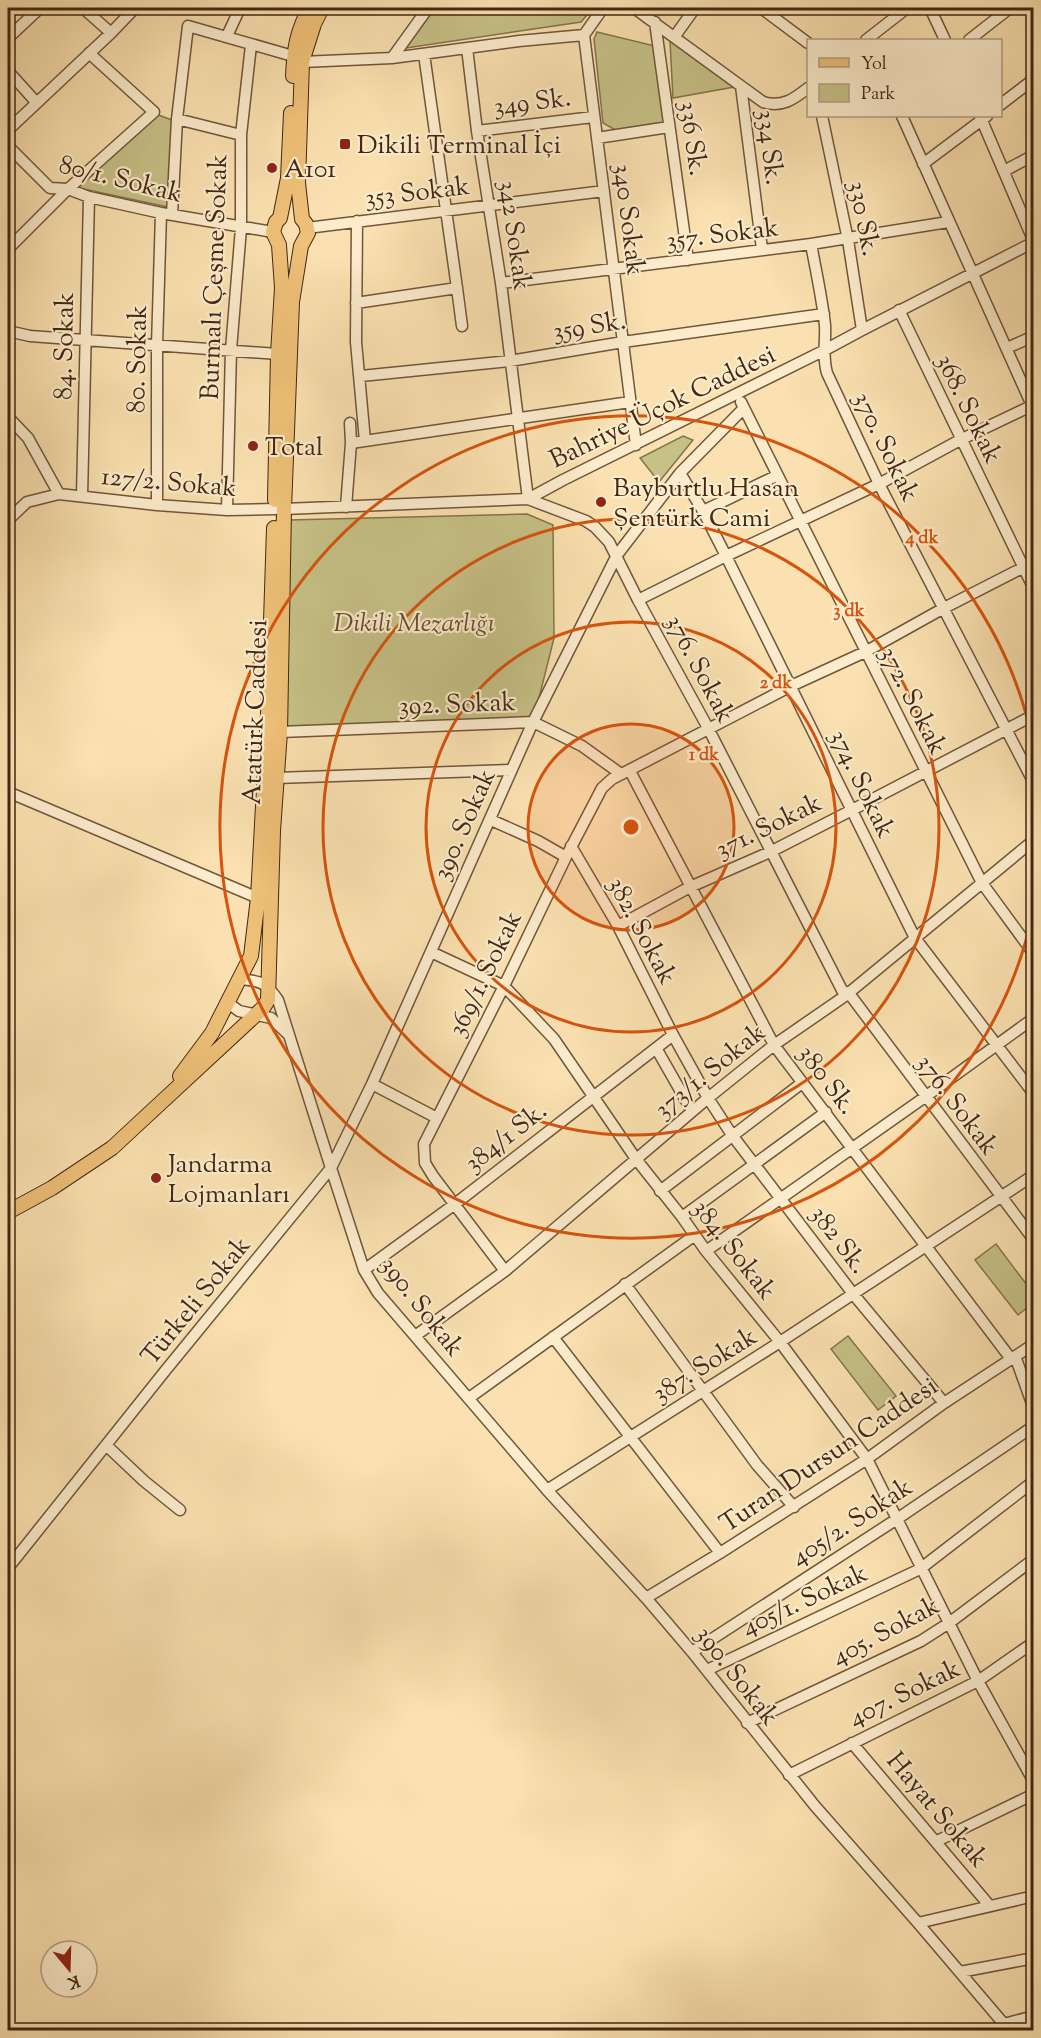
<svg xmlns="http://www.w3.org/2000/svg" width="1041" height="2038" font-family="'Sorts Mill Goudy',serif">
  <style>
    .green { fill: #c6c187; stroke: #84744e; stroke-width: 1.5 }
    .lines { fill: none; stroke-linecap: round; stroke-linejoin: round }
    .minor-casing { stroke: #70563c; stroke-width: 13 }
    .major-casing { stroke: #422715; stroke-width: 16 }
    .minor { stroke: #fceccc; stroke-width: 10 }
    .major { stroke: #eec078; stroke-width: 14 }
    .ring { fill: none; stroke: #d7540d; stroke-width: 3 }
    .poi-dot { fill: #8f2418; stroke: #fceccc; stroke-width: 2 }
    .labels { text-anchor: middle; stroke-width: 4.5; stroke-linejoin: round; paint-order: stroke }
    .street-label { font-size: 26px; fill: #422715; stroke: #fceccc }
    .poi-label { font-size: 26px; fill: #422715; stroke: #fceccc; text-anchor: start }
    .park-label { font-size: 26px; font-style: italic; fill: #634e32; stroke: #fceccc }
    .centre { fill: #d7540d; stroke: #fceccc; stroke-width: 3 }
    .ring-label { font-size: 18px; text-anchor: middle; font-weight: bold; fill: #d7540d; stroke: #fceccc; stroke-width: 4.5; stroke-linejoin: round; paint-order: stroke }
  </style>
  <rect width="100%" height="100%" fill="#fbe1b1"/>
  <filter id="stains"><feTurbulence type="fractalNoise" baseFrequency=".00333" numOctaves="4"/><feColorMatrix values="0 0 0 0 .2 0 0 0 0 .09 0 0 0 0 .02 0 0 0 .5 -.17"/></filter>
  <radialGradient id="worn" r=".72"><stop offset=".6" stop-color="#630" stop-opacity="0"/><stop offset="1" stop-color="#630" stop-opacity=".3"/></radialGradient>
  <path class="green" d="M435,8h158l-12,14 -175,26z
    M597,32l58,14 12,77 -50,8 -14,-8 -9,-84z
    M670,41l64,46 -61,11z
    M153,113l19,7 -4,87 -94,-20z
    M683,436l10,4 -34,42 -19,-24z
    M527,514l26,11 1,113 -21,84 -248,9 4,-211z
    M996,1244l37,49v10l-15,12 -43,-55z
    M848,1336l48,60 -18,14 -47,-61z"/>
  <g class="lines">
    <defs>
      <path id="minor" d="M83,8l28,25
        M634,8l129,94c19,6 31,-3 45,-14
        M761,8l47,35
        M930,8l15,32
        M655,22l33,238
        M584,35l52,410
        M584,35l19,-27
        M227,36l13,-28
        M675,36l20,-28
        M8,38l32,-30
        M866,40l41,-32
        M969,40l41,-32
        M467,48l10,83 24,152 27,216 58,22 9,6 14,15 29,58 70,128 137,268
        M392,58l36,-50
        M302,62l90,-4 127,-17 65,-6
        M8,71l28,31
        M741,86l21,163
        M1000,105l34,-26
        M822,116l26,124 14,90
        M902,116l132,294
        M177,119l64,16
        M8,130l103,-97 24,-25
        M477,131l116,-14
        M597,138l72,-11
        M8,146l42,42 18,1 21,8 72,16 112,19
        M923,164l64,-48
        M1004,171l30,-16
        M172,215l5,-96 11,-93 105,30
        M357,221l-1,121 9,99
        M307,228l297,-37
        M811,244c5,27 11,54 14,81 1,17 -3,31 2,48l52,111 155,299
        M8,249l60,-60 86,-77 -65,-59
        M501,283l310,-39 137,-22
        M457,288l5,38
        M356,303l101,-15 -33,-234
        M899,310l135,279
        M8,331l22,5 248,18
        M1007,348l27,-12
        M361,376l149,-15 113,-19 201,-28
        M741,402l241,481 52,71
        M743,409l-63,64 -63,82 -84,167 -161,362 -41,84 33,102 14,23 169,197 99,108 46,54 123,154 103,117 91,107
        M8,417l20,21 31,56
        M350,423l1,20
        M680,473l23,38 23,45 189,382 119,156
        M82,496l7,-299
        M157,505v-159l4,-133
        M346,507l5,-64 279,-41
        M284,509l244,-10 35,-19 260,-129 39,-21 172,-88 -54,-126
        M227,510l4,-160 10,-122v-93l10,-90
        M703,511l73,-35
        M8,520l19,-18 32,-8 98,11 70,5 48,-1
        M638,600l88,-44 153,-72 81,-44 71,-34
        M280,732l253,-10 49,24 39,28
        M630,771l144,274 237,314
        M276,778l235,-8
        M8,792l250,106
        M491,820l47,21 28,16
        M571,846l47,80 55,109 35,63 24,37 122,160 90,108
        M618,926l72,-39 80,-35 80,-41 184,-96
        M431,952l73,34 50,53 82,120 46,58 24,34 74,91 87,117 111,222 56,101
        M848,992l186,248
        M227,1002l12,9 32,7 17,16
        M656,1048l36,63
        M372,1084l65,34
        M660,1191l142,-108
        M682,1217l144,-105
        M706,1251l219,-154 109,-79
        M364,1270l91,-66 218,-169
        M505,1271l-72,-95 -8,-13 -1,-19 80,-158 62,-129 36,-69 10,-9 179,-93 74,-34 79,-44 90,-46
        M625,1284l132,181 37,42
        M415,1336l90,-65 203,-173 66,-53 71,-49 189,-156
        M553,1337l167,216
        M1015,1356l19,53
        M469,1398l226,-163
        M107,1446l37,35 36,29
        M547,1490l233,-148 254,-167
        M8,1568l157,-197 166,-203 -53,-168c-13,-19 -18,-19 -40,-21
        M646,1598l74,-45 147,-94 77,-56 90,-59
        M692,1652l205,-133 137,-93
        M707,1670l213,-101 114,-88
        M747,1723l174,-82 28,-18 85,-64
        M852,1743l137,162
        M789,1775l189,-94 56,-39
        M937,1841l97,-47
        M918,1923l116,-27
        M960,1972l74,-14
        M996,2030l8,-6 30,-8"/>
      <path id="major" d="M293,76c1,-26 4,-46 17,-68
        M275,500l3,-146 4,-66 -3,-43 -6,-13 3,-10 4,-4 8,-40 3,-65
        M180,1076l32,-43 39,-77 7,-58 10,-184 6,-186
        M8,1212l44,-24 60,-40 151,-140 5,-8 5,-169 7,-99 4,-223 8,-207 9,-56 7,-13 -2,-9 -4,-5 -4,-36 4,-121 12,-38 8,-16"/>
    </defs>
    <use href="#minor" class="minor-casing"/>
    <use href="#major" class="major-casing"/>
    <use href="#minor" class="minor"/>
    <use href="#major" class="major"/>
  </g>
  <circle cx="631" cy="827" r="103" fill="#d7540d" fill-opacity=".12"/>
  <g class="ring">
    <circle cx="631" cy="827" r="103"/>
    <circle cx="631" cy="827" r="205"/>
    <circle cx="631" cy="827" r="308"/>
    <path d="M1033 912A411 411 0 1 1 1033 742"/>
  </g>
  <g class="poi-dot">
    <rect x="339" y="138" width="12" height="12" rx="3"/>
    <circle cx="272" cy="168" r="6"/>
    <circle cx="253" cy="446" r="6"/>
    <circle cx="601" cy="502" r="6"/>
    <circle cx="156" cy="1178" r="6"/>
  </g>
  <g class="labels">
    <g class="street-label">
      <text transform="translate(532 101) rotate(-7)" y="9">349 Sk.</text>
      <text transform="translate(694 138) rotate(82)" y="9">336 Sk.</text>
      <text transform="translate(771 147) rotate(83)" y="9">334 Sk.</text>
      <text transform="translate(121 178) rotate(14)" y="9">80/1. Sokak</text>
      <text transform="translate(417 191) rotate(-7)" y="9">353 Sokak</text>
      <text transform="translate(865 218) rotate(79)" y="9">330 Sk.</text>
      <text transform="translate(630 219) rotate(83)" y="9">340 Sokak</text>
      <text transform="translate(722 233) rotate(-7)" y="9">357. Sokak</text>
      <text transform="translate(516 235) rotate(82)" y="9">342 Sokak</text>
      <text transform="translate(213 277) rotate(-88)" y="9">Burmalı Çeşme Sokak</text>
      <text transform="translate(589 325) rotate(-9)" y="9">359 Sk.</text>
      <text transform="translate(63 346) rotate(-89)" y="9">84. Sokak</text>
      <text transform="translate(136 359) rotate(-89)" y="9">80. Sokak</text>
      <text transform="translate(662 406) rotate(-26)" y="9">Bahriye Üçok Caddesi</text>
      <text transform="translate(970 408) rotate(64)" y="9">368. Sokak</text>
      <text transform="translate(887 446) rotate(64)" y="9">370. Sokak</text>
      <text transform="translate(169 481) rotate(5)" y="9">127/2. Sokak</text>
      <text transform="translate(701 668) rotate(62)" y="9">376. Sokak</text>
      <text transform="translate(914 700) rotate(63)" y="9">372. Sokak</text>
      <text transform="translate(457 703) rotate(-2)" y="9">392. Sokak</text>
      <text transform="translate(254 712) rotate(-88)" y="9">Atatürk Caddesi</text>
      <text transform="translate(863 783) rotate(64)" y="9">374. Sokak</text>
      <text transform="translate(463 824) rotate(-66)" y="9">390. Sokak</text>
      <text transform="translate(768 825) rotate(-26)" y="9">371. Sokak</text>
      <text transform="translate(643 930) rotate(62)" y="9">382. Sokak</text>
      <text transform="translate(484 973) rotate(-64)" y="9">369/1. Sokak</text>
      <text transform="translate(709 1070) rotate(-39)" y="9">373/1. Sokak</text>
      <text transform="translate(828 1079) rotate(53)" y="9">380 Sk.</text>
      <text transform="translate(958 1104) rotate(53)" y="9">376. Sokak</text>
      <text transform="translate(505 1136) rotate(-38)" y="9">384/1 Sk.</text>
      <text transform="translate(840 1239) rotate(53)" y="9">382 Sk.</text>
      <text transform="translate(735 1249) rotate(52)" y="9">384. Sokak</text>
      <text transform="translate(195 1300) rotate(-51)" y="9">Türkeli Sokak</text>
      <text transform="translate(423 1306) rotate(52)" y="9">390. Sokak</text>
      <text transform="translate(704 1364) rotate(-32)" y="9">387. Sokak</text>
      <text transform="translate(828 1454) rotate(-34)" y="9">Turan Dursun Caddesi</text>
      <text transform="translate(851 1521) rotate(-33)" y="9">405/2. Sokak</text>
      <text transform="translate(804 1599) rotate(-25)" y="9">405/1. Sokak</text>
      <text transform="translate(885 1630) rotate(-28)" y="9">405. Sokak</text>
      <text transform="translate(738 1675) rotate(52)" y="9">390. Sokak</text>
      <text transform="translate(904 1692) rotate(-26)" y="9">407. Sokak</text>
      <text transform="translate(938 1809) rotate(50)" y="9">Hayat Sokak</text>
    </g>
    <g class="poi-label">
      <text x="357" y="153">Dikili Terminal İçi</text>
      <text x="284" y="177">A101</text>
      <text x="265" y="455">Total</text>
      <text x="613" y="496">Bayburtlu Hasan<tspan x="613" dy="30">Şentürk Cami</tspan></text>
      <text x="168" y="1172">Jandarma<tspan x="168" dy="30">Lojmanları</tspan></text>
    </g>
    <g class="park-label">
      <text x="414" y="631">Dikili Mezarlığı</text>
    </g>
  </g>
  <circle cx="631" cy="827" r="9" class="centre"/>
  <g class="ring-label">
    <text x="922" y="543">4 dk</text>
    <text x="849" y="616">3 dk</text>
    <text x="776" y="688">2 dk</text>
    <text x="704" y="760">1 dk</text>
  </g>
  <rect width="1041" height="2038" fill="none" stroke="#fbe1b1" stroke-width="30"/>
  <rect x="9" y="9" width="1023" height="2020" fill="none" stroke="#422715" stroke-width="3"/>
  <rect x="15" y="15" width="1011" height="2008" fill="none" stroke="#422715" stroke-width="1.5"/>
  <rect x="807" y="39" width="195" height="78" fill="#fceccc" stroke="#b29d83" stroke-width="1.5"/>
  <rect x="819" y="58" width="30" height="9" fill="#eec078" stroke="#b29d83" stroke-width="1.5"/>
  <text x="861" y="69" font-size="18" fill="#422715">Yol</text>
  <rect x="819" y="84" width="30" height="18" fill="#c6c187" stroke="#b29d83" stroke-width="1.5"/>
  <text x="861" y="99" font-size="18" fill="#422715">Park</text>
  <g transform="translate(69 1969) rotate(161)"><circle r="28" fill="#fceccc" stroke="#b29d83" stroke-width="1.5"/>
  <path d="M0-4.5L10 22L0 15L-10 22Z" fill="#8f2418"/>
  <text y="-9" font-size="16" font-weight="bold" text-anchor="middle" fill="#422715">K</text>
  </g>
  <rect width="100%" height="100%" filter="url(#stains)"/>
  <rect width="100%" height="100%" fill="url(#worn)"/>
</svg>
